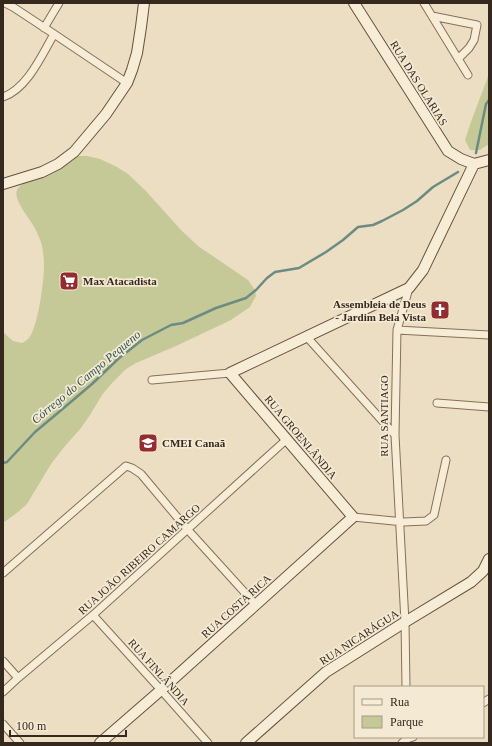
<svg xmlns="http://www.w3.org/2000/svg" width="492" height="746" font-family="Georgia,serif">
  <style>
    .green { fill: #c5c997 }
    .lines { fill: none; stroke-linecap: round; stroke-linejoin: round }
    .stream { stroke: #6c8c83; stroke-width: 2.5 }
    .street-casing { stroke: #85705a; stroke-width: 9 }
    .secondary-casing { stroke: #67513e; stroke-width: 12 }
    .street { stroke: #f7ecd5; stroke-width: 7 }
    .secondary { stroke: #f7ecd5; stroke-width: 10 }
    .labels { text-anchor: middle; stroke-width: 3.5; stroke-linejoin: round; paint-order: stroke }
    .street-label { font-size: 11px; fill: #35281e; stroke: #f4e9d2 }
    .poi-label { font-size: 11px; font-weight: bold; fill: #35281e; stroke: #f4e9d2; text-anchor: start }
    .water-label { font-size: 12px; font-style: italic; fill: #2e5451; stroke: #f4e9d2 }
  </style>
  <rect width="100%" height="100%" fill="#ecdec3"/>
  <path class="green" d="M489,74v70l-9,6h-10l-5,-10c7,-23 16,-44 24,-66z
    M71,156h16l13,3 17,8 11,7 17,16 36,40 17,16 50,34 7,10 1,6 -6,11 -19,13 -55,26 -40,17 -10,6 -14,14 -10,12 -12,20 -9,13 -16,18 -14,18 -24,40 -9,8 -15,11v-191l10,9 9,2c2,-1 5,-3 7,-5 9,-11 15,-57 15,-72 0,-7 -1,-17 -3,-24 -2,-5 -5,-12 -8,-17 -4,-7 -20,-26 -16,-35 5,-10 43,-28 54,-34z"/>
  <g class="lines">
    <path class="stream" d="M476,153l10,-49 3,-4
      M3,463l4,-1 28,-30 18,-15 39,-33 26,-25 24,-19 29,-15 12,-2 33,-15 30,-10 10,-8 11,-12 8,-6 24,-4 27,-16 17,-12 15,-13 15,-2 9,-4 21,-11 14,-9 16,-14 25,-15"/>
    <defs>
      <path id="street" d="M5,3l8,4 41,27 73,49
        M424,3l44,72
        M432,16l45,9 -3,15 -5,8 -11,11
        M44,28l15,-25
        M3,97c24,-8 39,-42 51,-63
        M397,330l92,5
        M306,336l89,99
        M152,380l78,-7
        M437,403l52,4
        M353,517l51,5 22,-1 8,-6 12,-55
        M3,573l123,-107 6,2 9,6 47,56 68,75
        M93,615l68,75 47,53
        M3,661l15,17
        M406,687l-1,-65 -10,-187 2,-105 12,-42
        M3,692l15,-14 75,-63 194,-176
        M483,703l6,-4
        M3,724l17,19
        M402,743l5,-4 6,-2"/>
      <path id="secondary" d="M354,3l94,148 13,8 13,5
        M474,164l15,-4
        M3,184l39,-12 16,-8 16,-12 32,-38 21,-31 5,-13 5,-17 4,-26 3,-24
        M100,743l61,-53 192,-173 -123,-144 179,-85 14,-18 51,-106
        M246,743l80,-71 79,-50 66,-40 12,-11 6,-12"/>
    </defs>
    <use href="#street" class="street-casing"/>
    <use href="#secondary" class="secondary-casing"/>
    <use href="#street" class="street"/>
    <use href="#secondary" class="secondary"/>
  </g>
  <defs>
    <symbol id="supermarket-square" viewBox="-11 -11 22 22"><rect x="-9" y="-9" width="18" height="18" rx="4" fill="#912d31" stroke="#f4e9d2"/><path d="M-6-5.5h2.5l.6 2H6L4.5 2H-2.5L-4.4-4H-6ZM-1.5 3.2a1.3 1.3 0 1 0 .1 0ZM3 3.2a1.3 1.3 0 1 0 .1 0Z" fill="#fff"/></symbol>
    <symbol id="church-square" viewBox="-11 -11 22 22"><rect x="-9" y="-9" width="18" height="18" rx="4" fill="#912d31" stroke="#f4e9d2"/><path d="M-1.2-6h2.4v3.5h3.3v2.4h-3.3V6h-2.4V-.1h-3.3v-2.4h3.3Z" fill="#fff"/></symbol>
    <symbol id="school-square" viewBox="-11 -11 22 22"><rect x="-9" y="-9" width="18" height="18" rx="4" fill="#912d31" stroke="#f4e9d2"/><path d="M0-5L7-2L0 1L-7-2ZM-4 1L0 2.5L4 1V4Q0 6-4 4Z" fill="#fff"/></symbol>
  </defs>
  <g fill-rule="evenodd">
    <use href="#supermarket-square" x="58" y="270" width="22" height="22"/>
    <use href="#church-square" x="429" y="299" width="22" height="22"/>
    <use href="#school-square" x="137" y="432" width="22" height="22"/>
  </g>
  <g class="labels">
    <g class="street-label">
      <text transform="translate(419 83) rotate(58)" y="4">RUA DAS OLARIAS</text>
      <text transform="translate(384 416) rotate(-90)" y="4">RUA SANTIAGO</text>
      <text transform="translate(301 437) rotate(50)" y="4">RUA GROENLÂNDIA</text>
      <text transform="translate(139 559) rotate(-42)" y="4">RUA JOÃO RIBEIRO CAMARGO</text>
      <text transform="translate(236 606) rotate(-42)" y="4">RUA COSTA RICA</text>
      <text transform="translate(359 637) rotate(-33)" y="4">RUA NICARÁGUA</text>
      <text transform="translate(159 672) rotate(48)" y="4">RUA FINLÂNDIA</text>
    </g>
    <g class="poi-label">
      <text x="83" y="285">Max Atacadista</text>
      <text x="426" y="308" text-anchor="end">Assembleia de Deus<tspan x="426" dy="13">- Jardim Bela Vista</tspan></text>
      <text x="162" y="447">CMEI Canaã</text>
    </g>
    <g class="water-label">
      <text transform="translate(86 377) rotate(-40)" y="4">Córrego do Campo Pequeno</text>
    </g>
  </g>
  <rect width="492" height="746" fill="none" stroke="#35281e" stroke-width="8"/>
  <rect x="354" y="686" width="130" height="52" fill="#f4e9d2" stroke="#a89c8a"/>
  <rect x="362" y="699" width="20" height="6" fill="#f7ecd5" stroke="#a89c8a"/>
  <text x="390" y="706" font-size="12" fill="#35281e">Rua</text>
  <rect x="362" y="716" width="20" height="12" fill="#c5c997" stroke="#a89c8a"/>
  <text x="390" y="726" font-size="12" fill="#35281e">Parque</text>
  <path d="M10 730v6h116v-6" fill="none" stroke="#35281e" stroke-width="2"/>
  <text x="16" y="730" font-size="12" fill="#35281e" stroke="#f4e9d2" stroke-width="3" paint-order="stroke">100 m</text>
</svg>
